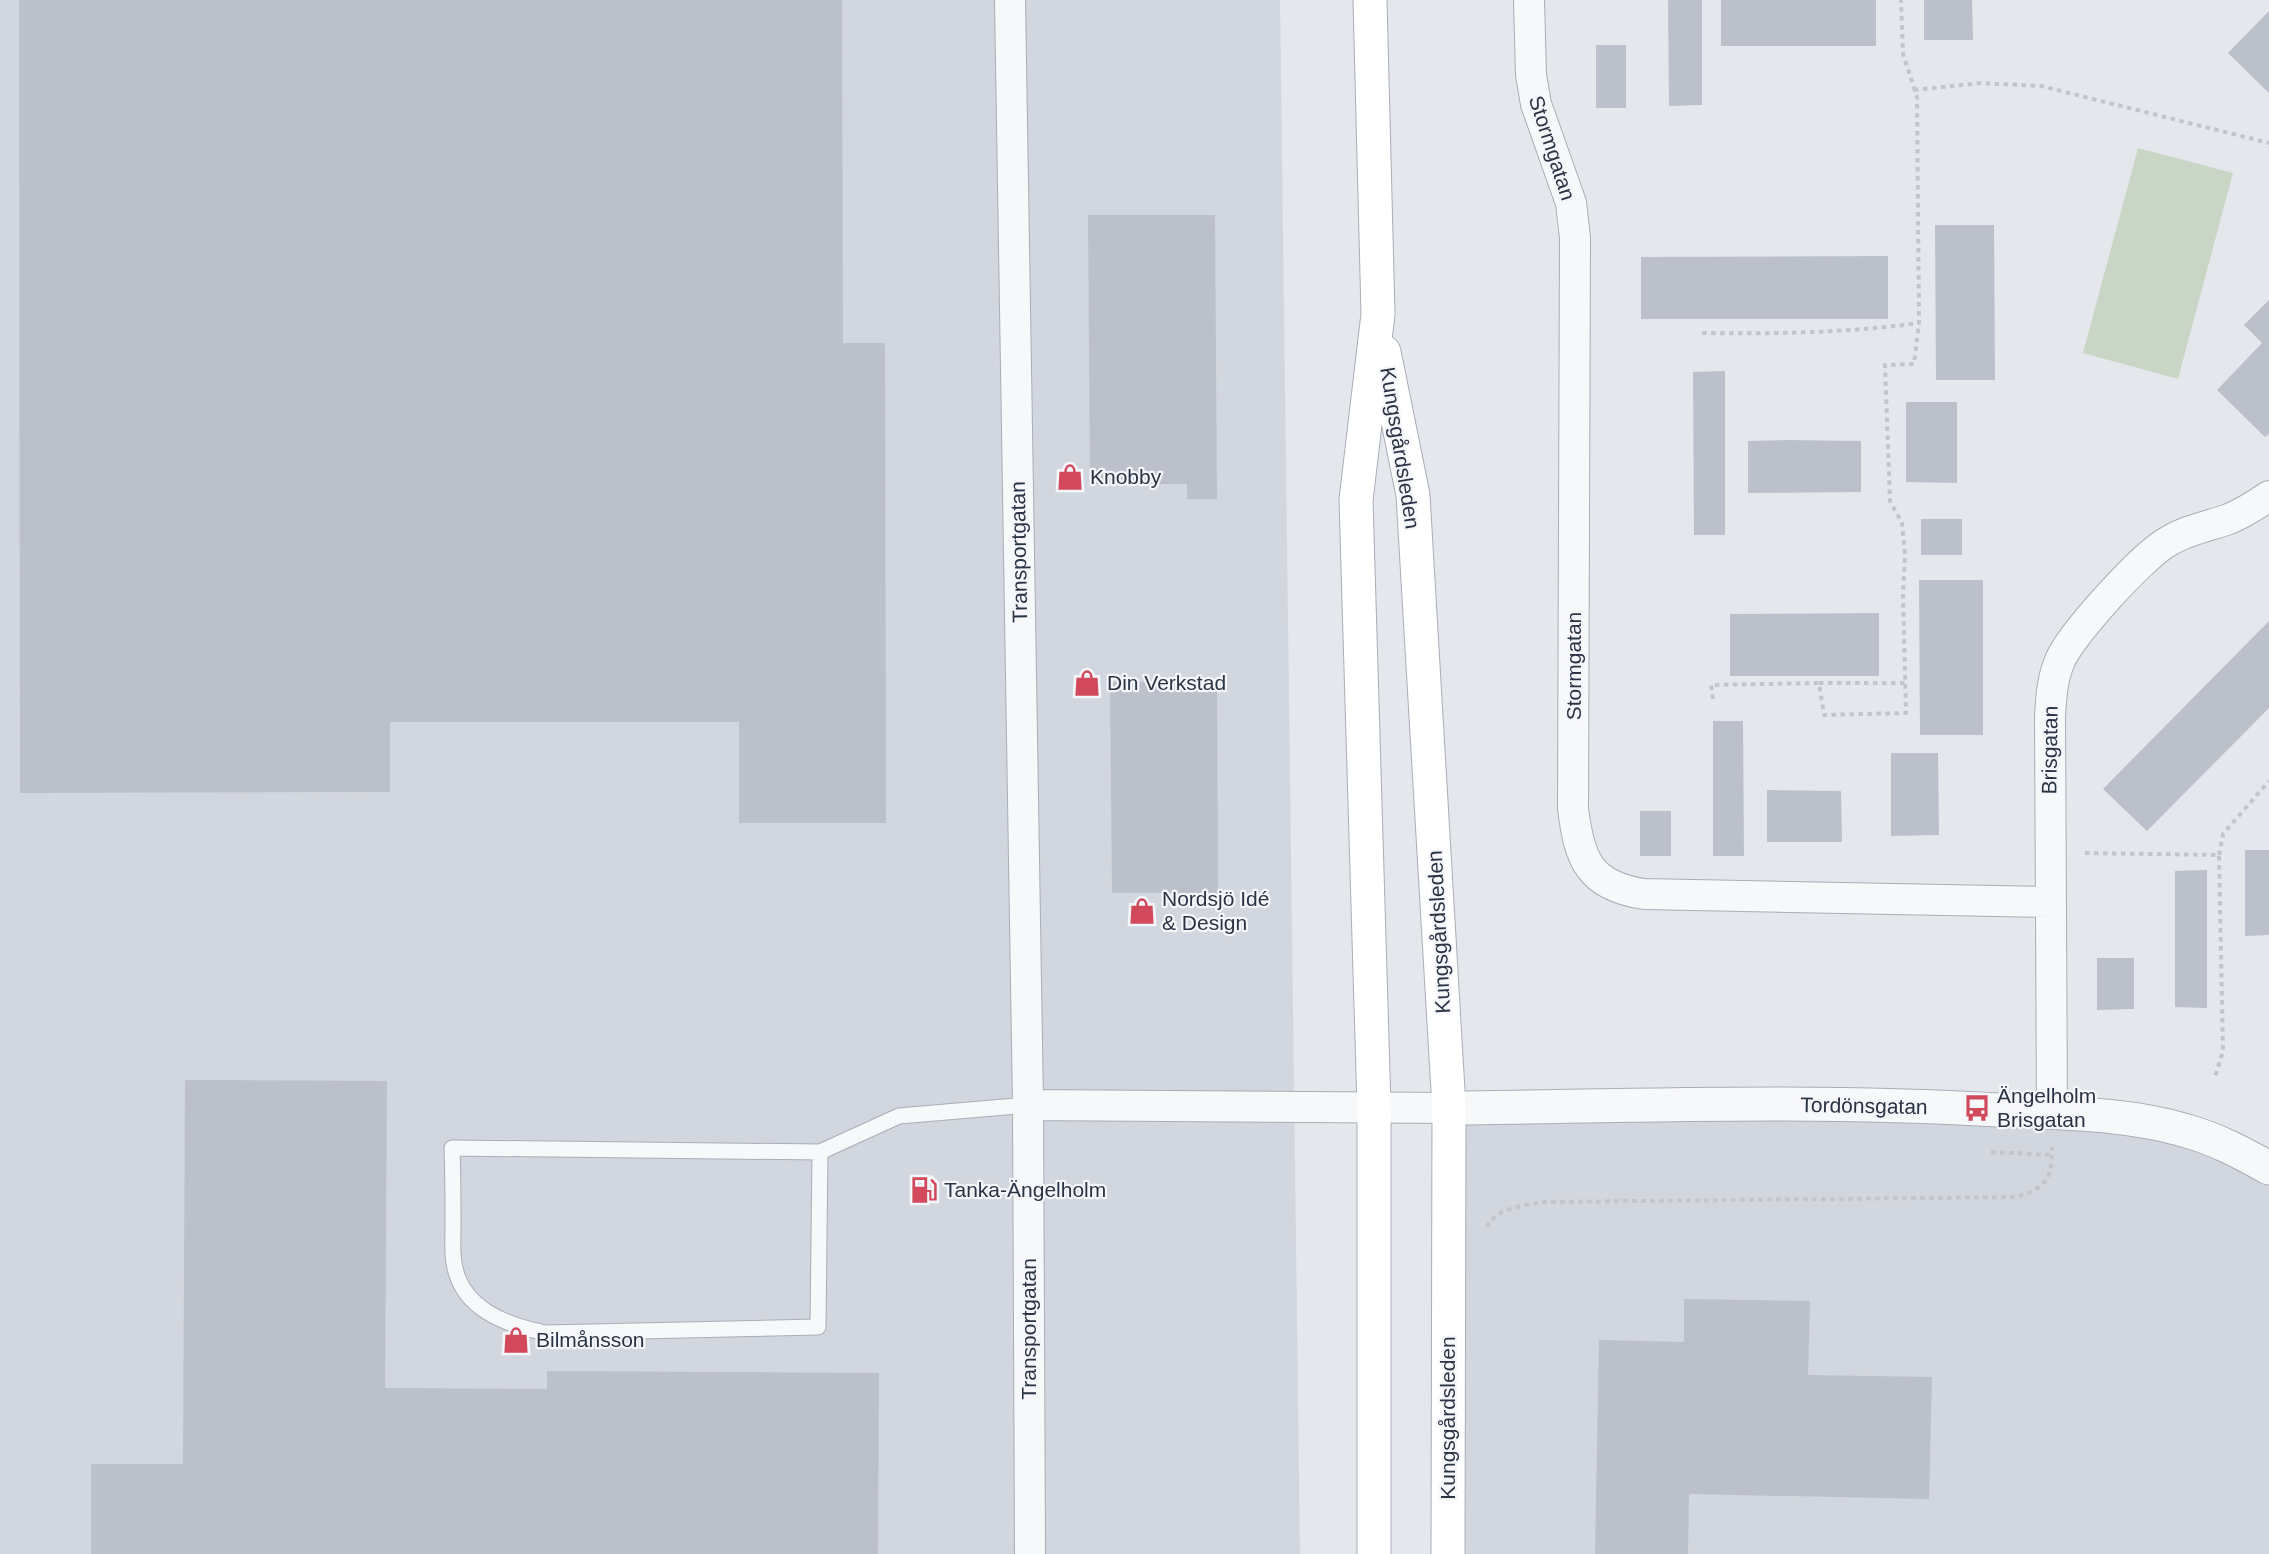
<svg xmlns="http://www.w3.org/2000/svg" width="2269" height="1554" font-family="Arial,sans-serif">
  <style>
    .built { fill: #d2d6de }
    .green { fill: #c9d6c5 }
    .building { fill: #bbc0ca }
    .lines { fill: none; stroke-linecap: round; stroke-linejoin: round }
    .service-casing { stroke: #a9aeb7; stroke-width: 17 }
    .minor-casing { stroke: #a9aeb7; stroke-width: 32 }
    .tertiary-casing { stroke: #a9aeb7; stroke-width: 35 }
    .secondary-casing { stroke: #a9aeb7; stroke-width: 35 }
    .path { stroke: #c2c5cb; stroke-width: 4; stroke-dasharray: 4.5 4.5; stroke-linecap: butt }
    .service { stroke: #f7f8fa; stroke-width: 15 }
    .minor { stroke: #f7f8fa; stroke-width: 30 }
    .tertiary { stroke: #f7f8fa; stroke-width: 33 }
    .secondary { stroke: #fff; stroke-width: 33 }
    .labels { text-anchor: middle; stroke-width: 4.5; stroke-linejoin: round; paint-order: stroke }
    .street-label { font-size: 21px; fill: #2b3445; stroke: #f4f6f9 }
    .poi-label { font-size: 21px; fill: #2b3445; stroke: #f4f6f9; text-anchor: start }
  </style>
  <rect width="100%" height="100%" fill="#e4e7ec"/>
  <path class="built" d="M0,0h1280l20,1554h-1300z
    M1856,1110l269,16 144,49v379h-816l2,-439z"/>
  <path class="green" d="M2138,148l95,25 -55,206 -95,-26z"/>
  <path class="building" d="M19,0h823l1,343h42l1,480h-147v-101h-349v70l-370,1z
    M1668,0h34v105l-33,1z
    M1721,0h155v46h-155z
    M1924,0h48l1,40h-49z
    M2269,11v82l-41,-40z
    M1596,45h30v63h-30z
    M1088,215h127l2,284h-30v-15h-97z
    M1935,225h59l1,155h-59z
    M1888,256v63h-247v-62z
    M2269,300v134l-4,3 -48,-47 45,-47 -18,-18z
    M1725,371v164h-31l-1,-163z
    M1906,402h51v81l-51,-1z
    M1786,440l75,1v51l-113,1v-52z
    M1921,519h41v36h-41z
    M1919,580h64v155h-63z
    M1879,613v63h-149v-62z
    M2269,621v87l-122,123 -44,-42z
    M1110,682h107l1,211h-106z
    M1713,721h30l1,135h-31z
    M1891,753h47l1,82 -48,1z
    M1767,790l74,1 1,51h-75z
    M1640,811h31v45h-31z
    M2245,850h24v85l-24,1z
    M2207,870v138l-32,-1v-136z
    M2097,958h37v51l-37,1z
    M185,1080l202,1 -2,307 162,1v-18l332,2 -1,181h-787v-90h92z
    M1684,1299l126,2 -2,74 124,2 -3,122 -240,-5 -1,60h-93l4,-214 85,2z"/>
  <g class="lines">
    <defs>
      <path id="service" d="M820,1152l-2,175 -272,6c-40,-8 -85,-24 -92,-70 -2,-12 -1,-25 -1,-37 0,-26 0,-52 -1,-78l368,4 79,-36 129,-11"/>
      <path id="minor" d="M1010,0l18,1105 2,449
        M1529,0l2,75 5,29 35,99 4,35 -2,570c6,51 16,78 71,86l406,8
        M1028,1105l421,3
        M2052,1113l-2,-396c1,-18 2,-37 9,-54 9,-26 85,-109 110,-122 18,-11 40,-15 60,-22 14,-6 27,-14 40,-23"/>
      <path id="tertiary" d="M1449,1108c183,-2 366,-9 549,2 61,3 130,3 189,21 29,8 55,22 82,37"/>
      <path id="secondary" d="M1370,0l8,314 -22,186 18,607v447
        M1384,352l29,143 36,613 -1,446"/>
    </defs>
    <use href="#service" class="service-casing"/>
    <use href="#minor" class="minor-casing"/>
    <use href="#tertiary" class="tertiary-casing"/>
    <use href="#secondary" class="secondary-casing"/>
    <path class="path" d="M1914,90l67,-7 60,3 228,57
      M1702,333c73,1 144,0 217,-10l-2,-226 -14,-43 -2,-54
      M1819,683h86
      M1713,699l-2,-14 108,-2 5,32 82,-2 -3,-118 2,-40 -3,-32 -12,-22 -5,-136 29,-1 5,-41
      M2085,853l134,2 4,196 -8,26
      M2219,855l4,-21 46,-53
      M1991,1152l61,3
      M1487,1227c8,-19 36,-21 55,-25l475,-5c30,-10 35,-18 35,-50"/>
    <use href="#service" class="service"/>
    <use href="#minor" class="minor"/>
    <use href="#tertiary" class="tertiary"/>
    <use href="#secondary" class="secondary"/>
  </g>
  <defs>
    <symbol id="shop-bare" viewBox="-9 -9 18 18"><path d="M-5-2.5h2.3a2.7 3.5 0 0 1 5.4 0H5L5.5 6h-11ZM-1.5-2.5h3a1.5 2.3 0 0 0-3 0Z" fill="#d1495b" stroke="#f4f6f9" stroke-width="2.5" paint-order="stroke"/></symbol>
    <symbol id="bus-bare" viewBox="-9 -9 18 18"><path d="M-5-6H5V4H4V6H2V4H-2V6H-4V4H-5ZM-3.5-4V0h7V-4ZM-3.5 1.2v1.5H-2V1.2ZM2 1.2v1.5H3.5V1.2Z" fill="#d1495b" stroke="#f4f6f9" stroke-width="2.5" paint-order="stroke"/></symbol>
    <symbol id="fuel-bare" viewBox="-9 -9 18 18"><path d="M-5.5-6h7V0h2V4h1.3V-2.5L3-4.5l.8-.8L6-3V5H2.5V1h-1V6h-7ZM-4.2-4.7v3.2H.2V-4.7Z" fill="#d1495b" stroke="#f4f6f9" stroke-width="2.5" paint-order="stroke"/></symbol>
  </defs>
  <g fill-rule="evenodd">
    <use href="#shop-bare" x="1051" y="458" width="38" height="38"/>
    <use href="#shop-bare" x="1068" y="664" width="38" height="38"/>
    <use href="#shop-bare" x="1123" y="892" width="38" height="38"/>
    <use href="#bus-bare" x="1958" y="1089" width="38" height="38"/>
    <use href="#fuel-bare" x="905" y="1171" width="38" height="38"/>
    <use href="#shop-bare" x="497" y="1321" width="38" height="38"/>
  </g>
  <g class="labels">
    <g class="street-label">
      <text transform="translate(1552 148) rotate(72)" y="7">Stormgatan</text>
      <text transform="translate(1400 448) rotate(81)" y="7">Kungsgårdsleden</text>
      <text transform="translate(1019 552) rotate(-91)" y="7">Transportgatan</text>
      <text transform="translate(1574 666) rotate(-90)" y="7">Stormgatan</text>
      <text transform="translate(2050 750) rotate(-89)" y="7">Brisgatan</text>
      <text transform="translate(1439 932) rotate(-93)" y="7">Kungsgårdsleden</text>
      <text transform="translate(1864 1106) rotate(1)" y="7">Tordönsgatan</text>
      <text transform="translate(1029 1329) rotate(-90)" y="7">Transportgatan</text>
      <text transform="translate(1448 1418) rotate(-90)" y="7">Kungsgårdsleden</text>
    </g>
    <g class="poi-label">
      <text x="1090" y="484">Knobby</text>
      <text x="1107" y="690">Din Verkstad</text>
      <text x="1162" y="906">Nordsjö Idé<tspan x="1162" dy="24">&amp; Design</tspan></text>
      <text x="1997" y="1103">Ängelholm<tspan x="1997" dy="24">Brisgatan</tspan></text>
      <text x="944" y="1197">Tanka-Ängelholm</text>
      <text x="536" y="1347">Bilmånsson</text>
    </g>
  </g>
</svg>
